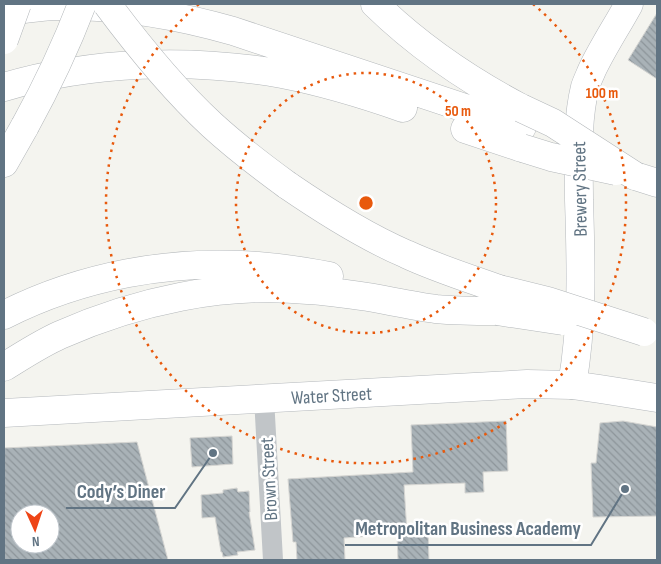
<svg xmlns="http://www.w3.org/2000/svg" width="661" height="564" font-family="'Sofia Sans Condensed',sans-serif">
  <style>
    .building { fill: url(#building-back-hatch); stroke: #d5d5d2; fill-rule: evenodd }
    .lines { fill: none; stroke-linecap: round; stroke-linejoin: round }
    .primary-casing { stroke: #b4b8bc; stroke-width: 29 }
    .motorway-casing { stroke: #b3b7ba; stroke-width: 29 }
    .minor { stroke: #c1c5c8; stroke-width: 20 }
    .primary { stroke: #fff; stroke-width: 28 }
    .motorway { stroke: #fff; stroke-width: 28 }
    .motorway-bridge-casing { stroke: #b3b7ba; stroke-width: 29; stroke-linecap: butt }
    .motorway-bridge { stroke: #fff; stroke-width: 28 }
    .ring { fill: none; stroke: #e8590c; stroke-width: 2.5; stroke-dasharray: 2.5 5 }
    .labels { text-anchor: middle; stroke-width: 5; stroke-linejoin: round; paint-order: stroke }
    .street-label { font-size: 19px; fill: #617483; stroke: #fff }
    .centre { fill: #e8590c; stroke: #fff; stroke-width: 2.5 }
    .ring-label { font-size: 15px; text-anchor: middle; font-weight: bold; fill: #e8590c; stroke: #fff; stroke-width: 5; stroke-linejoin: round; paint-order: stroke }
    .leader { fill: none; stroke: #617483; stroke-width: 2 }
    .callout-dot { fill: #617483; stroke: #fff; stroke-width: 2 }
    .callout-label { font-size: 20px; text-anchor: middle; font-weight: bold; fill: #617483; stroke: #fff; stroke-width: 5; stroke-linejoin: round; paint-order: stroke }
  </style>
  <defs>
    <pattern id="building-back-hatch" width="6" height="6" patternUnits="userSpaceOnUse" patternTransform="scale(1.25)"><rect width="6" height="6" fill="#a9b2b7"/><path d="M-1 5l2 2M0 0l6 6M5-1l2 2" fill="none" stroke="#8d959a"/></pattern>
  </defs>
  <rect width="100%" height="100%" fill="#f4f4ef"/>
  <path class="building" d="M657,13v66l-29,-19z
    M506,421l2,50 -25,1 1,20 -19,1v-10l-61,2 3,48 21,-2 1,29h-31l-1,-26 -53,4 1,22h-48l-1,-18h-3l-5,-63 125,-7 -2,-47z
    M623,421l34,6v89l-64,1 -2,-54h5l4,-40z
    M232,436l1,28 -41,3 -2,-29z
    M137,442l31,118h-164v-112zM20,514h30v30h-30z
    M237,488l1,4 11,-1 1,21h-1l6,38 -18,2 1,3 -15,2 -1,-5h-1l-6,-35 -13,1 -1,-23 22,-2v-3z"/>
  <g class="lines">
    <defs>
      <g id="primary">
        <path d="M572,385c11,-61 9,-123 7,-185 0,-38 -3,-76 6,-113 2,-6 5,-12 7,-17 11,-23 25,-44 37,-66"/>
        <path id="s1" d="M4,413l523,-29 45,1 28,4 57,9"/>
      </g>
      <path id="motorway" d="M375,4c43,42 93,76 146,104
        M4,12c19,-3 38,-6 57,-6 59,-1 116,9 172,25l289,96
        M4,87c87,-26 188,-29 278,-13 41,8 81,20 121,34
        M465,129l57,19
        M4,163l21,-37
        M635,176l22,7
        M287,185c38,26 77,51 119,69 30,14 62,24 93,35
        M4,315c77,-39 167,-56 254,-49 24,2 47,5 71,10
        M4,367c18,-11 36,-23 56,-32 77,-34 163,-53 248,-45 20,1 40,4 60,7 23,4 45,9 68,12 20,2 41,2 61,2"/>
    </defs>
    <use href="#primary" class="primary-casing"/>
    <use href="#motorway" class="motorway-casing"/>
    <path class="minor" d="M264,398l9,162"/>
    <use href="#primary" class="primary"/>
    <use href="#motorway" class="motorway"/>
    <defs>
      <path id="motorway-bridge" d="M107,4c32,43 66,85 105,121 24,22 49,41 75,60
        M4,40l13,-36
        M521,108l32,15 82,53
        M25,126c22,-40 41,-80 57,-122
        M522,148l29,9 65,14
        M499,289l49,12 96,31
        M497,311l66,10"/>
    </defs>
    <use href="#motorway-bridge" class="motorway-bridge-casing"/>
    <use href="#motorway-bridge" class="motorway-bridge"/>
  </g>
  <g class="ring">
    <circle cx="366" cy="203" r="130"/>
    <path d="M533 4A260 260 0 1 1 199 4"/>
  </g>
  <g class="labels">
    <g class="street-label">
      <text transform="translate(579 189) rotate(-91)" y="7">Brewery Street</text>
      <text dy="7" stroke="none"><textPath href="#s1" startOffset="328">Water Street</textPath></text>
      <text transform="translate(268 479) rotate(-93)" y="7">Brown Street</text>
    </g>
  </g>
  <circle cx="366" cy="203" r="8" class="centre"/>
  <g class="ring-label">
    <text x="602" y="98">100 m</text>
    <text x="458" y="116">50 m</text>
  </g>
  <path class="leader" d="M213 453L175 508H66M625 489L591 545H345"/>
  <g class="callout-dot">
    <circle cx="213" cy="453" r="5"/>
    <circle cx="625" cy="489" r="5"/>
  </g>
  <g class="callout-label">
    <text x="121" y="498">Cody’s Diner</text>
    <text x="468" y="535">Metropolitan Business Academy</text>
  </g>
  <rect width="661" height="564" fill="none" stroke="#617483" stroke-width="10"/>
  <g transform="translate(35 529) rotate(177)"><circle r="24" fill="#ffffff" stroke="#c0c7cd"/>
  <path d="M0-4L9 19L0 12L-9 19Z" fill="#ee4416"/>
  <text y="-8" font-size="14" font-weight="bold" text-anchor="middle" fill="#617483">N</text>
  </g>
</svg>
